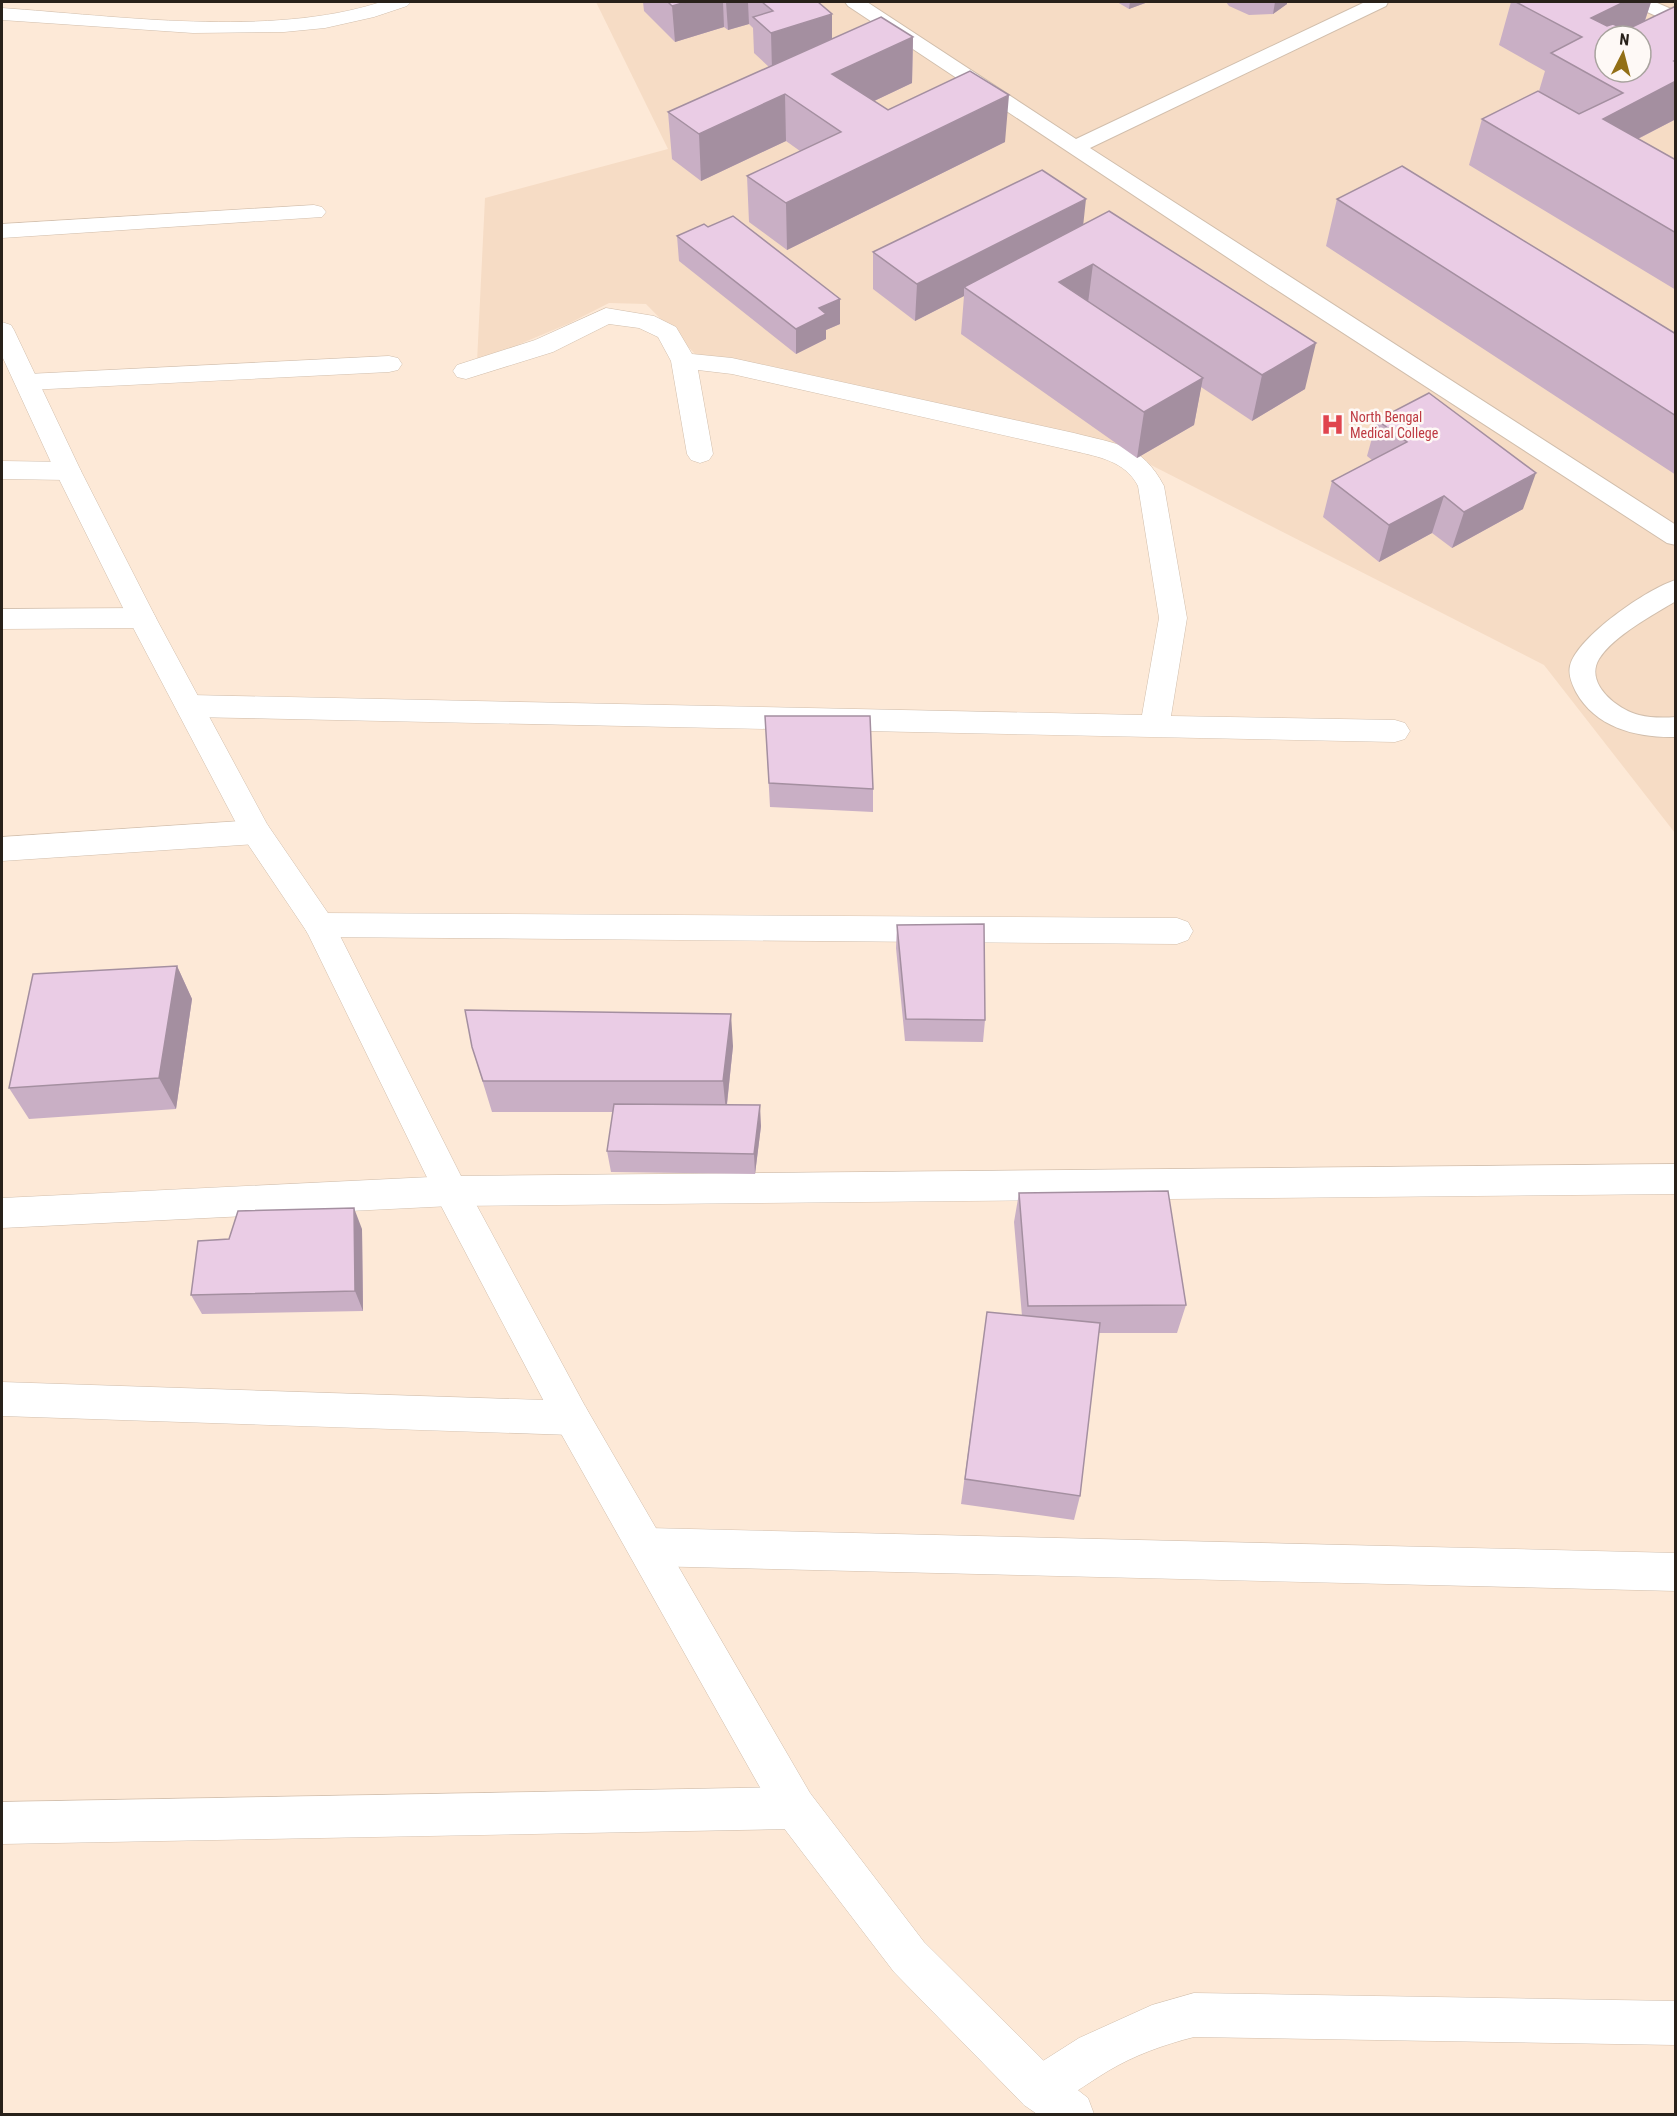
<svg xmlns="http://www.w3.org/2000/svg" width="1677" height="2116" font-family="'Roboto Condensed',sans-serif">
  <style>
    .built { fill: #f6dcc5; fill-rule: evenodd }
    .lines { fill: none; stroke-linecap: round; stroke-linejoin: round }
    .lane-casing { stroke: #d1beac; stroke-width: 2 }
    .street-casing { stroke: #d1beac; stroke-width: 1 }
    .primary-casing { stroke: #d1beac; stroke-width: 1 }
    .lane { fill: #fff; fill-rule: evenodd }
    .street { fill: #fff; fill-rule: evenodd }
    .primary { fill: #fff; fill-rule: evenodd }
    .wall { fill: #c9afc5 }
    .shaded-wall { fill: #a48fa0 }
    .building { fill: #eacce5; stroke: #a48fa0; stroke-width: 1.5; fill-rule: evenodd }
    .labels { text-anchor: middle; stroke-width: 5; stroke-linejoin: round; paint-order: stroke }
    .far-health-label { font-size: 14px; fill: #be3a42; stroke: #fef9f6; text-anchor: start }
  </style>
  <rect width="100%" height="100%" fill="#fde9d7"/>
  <path class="built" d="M596,2h1079v831l-131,-168 -397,-202 -450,-107 -51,-52 -37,-1 -39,20 -93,39 8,-164 183,-49zM1605,36h36v36h-36z"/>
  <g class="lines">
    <defs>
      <path id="lane" d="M845,2h22l209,137 289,-137h23l-2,4 -296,142 586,377v20l-9,-2 -401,-260 -418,-277z
        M1632,2h23l21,9v14l-42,-19z
        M1676,580v21c-23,14 -63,35 -77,58 -15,25 19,51 40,56 12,3 24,3 37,2v20c-39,1 -80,-9 -100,-45 -4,-8 -8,-17 -6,-26 7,-29 78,-78 106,-86z"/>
      <path id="street" d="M381,2h30l-4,4 -33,11 -49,11 -41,4 -91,1 -191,-13v-12c116,8 268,30 379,-6z
        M314,205l8,2 4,5 -4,5 -320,21v-14z
        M606,308l48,8 22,11 16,27 40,4 342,75c42,11 68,11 90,53l23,132 -16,98 224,4 10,3 5,8 -5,8 -10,3 -1205,-25 -10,-4 -5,-7 5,-7 10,-4 952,20 17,-97 -21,-132c-13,-25 -39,-29 -64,-35l-342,-77 -34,-4 15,84 -4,6 -9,3 -9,-3 -4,-6 -16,-93 -13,-24 -19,-9 -30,-4 -56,28 -87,27 -9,-2 -4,-6 4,-6 78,-25z
        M389,356l9,2 4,6 -4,6 -9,2 -361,18 -9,-2 -4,-6 4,-6 9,-2z
        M2,461l66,1 9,3 4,6 -4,6 -9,3 -66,-1z
        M142,608l10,3 4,7 -4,7 -10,3 -140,1v-20z
        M256,820l11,4 4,8 -4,8 -11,4 -254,17v-24z
        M319,913l858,5 11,4 5,9 -5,9 -11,4 -858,-7 -11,-3 -5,-9 5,-9z
        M1676,1164v30l-1225,12 -449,22v-30l449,-22z
        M2,1382l570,19 13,5 6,12 -6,12 -13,5 -570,-19z
        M648,1528l1028,25v38l-1028,-25 -14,-6 -5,-13 5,-13z
        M795,1787l15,6 6,15 -6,15 -15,6 -793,15v-42z
        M1194,1993l482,8v44l-482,-8c-31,8 -59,18 -86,34 -23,14 -44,30 -68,40l-16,-6 -6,-16 6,-16 55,-35 73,-33z"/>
      <path id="primary" d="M2,322l9,3 3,5 67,141 75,147 111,206 63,92 133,264 122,226 225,387 114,149 132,131 32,25 6,16h-57l-13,-9 -130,-133 -114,-149 -221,-393 -120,-228 -132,-270 -62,-92 -117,-222 -73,-147 -53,-115z"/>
    </defs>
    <use href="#lane" class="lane-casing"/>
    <use href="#street" class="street-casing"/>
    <use href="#primary" class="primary-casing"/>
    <use href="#lane" class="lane"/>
    <use href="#street" class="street"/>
    <use href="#primary" class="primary"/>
  </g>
  <path class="wall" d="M643,2h175l14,12v25l81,-2 -1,46 -38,18 14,9 117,32 -218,108 -38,-28 -2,-46 53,-25 -14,-10 -85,40 -29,-22 -4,-47 101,-45 -15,-14 -1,-25 -4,-4 -21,6 -4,-3 -49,15 -31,-31z
    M1117,2h31l-19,7z
    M1226,2h61v2l-14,10 -24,1 -20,-9z
    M1511,2h140l-6,19 31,-15v113l-38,20 38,21v130l-207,-125 13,-46 57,-28 6,-20 -46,-26z
    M1337,199l339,135v141l-350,-229z
    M1084,224l221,165 -53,32 -51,-34 -7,38 -57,33 -176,-124 3,-38 -49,25 -42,-32v-37z
    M708,227l132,72v25l-14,6v9l-30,15 -117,-93 -2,-25z
    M1377,420l146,89 -71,39 -20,-15 -53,29 -56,-45 9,-36 40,-21 -5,-4z
    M765,716l108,73v23l-103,-5z
    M897,925l88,95 -2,22 -78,-1 -9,-93z
    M177,966l15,33 -16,110 -147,10 -20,-31z
    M733,1046l-6,59 34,21 -6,48 -144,-2 -4,-21 6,-39h-121l-20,-65z
    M1019,1193l167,112 -9,28h-78l-19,163 -6,24 -113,-16 26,-192 35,4 -8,-94z
    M362,1229l1,82 -161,3 -11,-19 38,-56z"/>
  <path class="shaded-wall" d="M686,2h37l1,25 -49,15 -3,-36z
    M726,2h22l1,22 -21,6z
    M1130,2h18l-19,7z
    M1275,2h12v2l-14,10z
    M1624,2h27l-10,30 -36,4 -14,-18z
    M832,14v37l-60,19 -1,-37z
    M913,37l-1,46 -80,38v-47z
    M1676,60v59l-89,46 16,-46z
    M785,94l1,47 -85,40 -2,-47z
    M1009,95l-4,47 -218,108 -1,-47z
    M1086,199l-4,37 -118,51v9l-49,25 2,-37z
    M1093,264l-6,47 -28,-29z
    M840,299v25l-14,6v9l-30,15v-25l23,-21z
    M1316,343l-11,46 -53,32 10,-46z
    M1203,378l-9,47 -57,33 7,-46z
    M1536,473l-13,36 -71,39 12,-36z
    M1444,496l-12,37 -53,29 10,-37z
    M177,966l15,33 -16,110 -17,-31z
    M731,1014l2,32 -7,66 -3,-31z
    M760,1105l1,21 -6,48 -1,-20z
    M354,1208l8,21 1,82 -8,-20z"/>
  <path class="building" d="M668,2h18l-14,4z
    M762,2h56l14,12 -61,19 -18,-16 20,-6z
    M1516,2h108l-33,16 16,8 6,-2 13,6 50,-24v54l-2,1 2,1v19l-73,38 73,41v73l-194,-114 56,-28 41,23 44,-21 -72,-40 31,-16zM1605,36h36v36h-36z
    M881,17l32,20 -81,37 56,36 82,-39 39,24 -223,108 -39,-27 94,-44 -56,-38 -86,40 -31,-22z
    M1402,166l274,168v82l-339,-217z
    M1042,170l44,29 -169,85 -44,-32z
    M1109,211l207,132 -54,32 -169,-111 -34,18 144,96 -59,34 -180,-125z
    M733,216l107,83 -21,9 7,6 -30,15 -119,-93 27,-12 4,3z
    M1429,393l107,80 -72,39 -20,-16 -55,29 -57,-44 75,-39 -30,-22z
    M765,716h105l3,73 -104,-6z
    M984,924l1,96 -79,-1 -9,-94z
    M177,966l-18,112 -150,10 24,-114z
    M465,1010l266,4 -8,67h-240l-11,-34z
    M614,1104l146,1 -6,49 -147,-3z
    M1168,1191l18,114 -158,1 -9,-113z
    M354,1208l1,83 -164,4 7,-54 31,-2 9,-28z
    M987,1312l113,11 -20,173 -115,-17z"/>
  <defs>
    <symbol id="hospital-bare" viewBox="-9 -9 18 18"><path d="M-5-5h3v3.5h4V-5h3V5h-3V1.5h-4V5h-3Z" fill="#e0444e" stroke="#fef9f6" stroke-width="2.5" paint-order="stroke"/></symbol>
  </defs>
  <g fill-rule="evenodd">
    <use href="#hospital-bare" x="1316" y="408" width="33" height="33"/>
  </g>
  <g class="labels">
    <g class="far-health-label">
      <text x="1350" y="422">North Bengal<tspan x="1350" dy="16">Medical College</tspan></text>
    </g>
  </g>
  <rect width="1677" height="2116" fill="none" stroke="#28211a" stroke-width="6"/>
  <g transform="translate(1623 54) rotate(6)"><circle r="28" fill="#fef9f6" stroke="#a8a39e" stroke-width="1.5"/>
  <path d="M0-4.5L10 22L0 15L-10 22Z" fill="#926f16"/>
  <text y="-9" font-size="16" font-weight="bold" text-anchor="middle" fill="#28211a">N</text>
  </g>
</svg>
